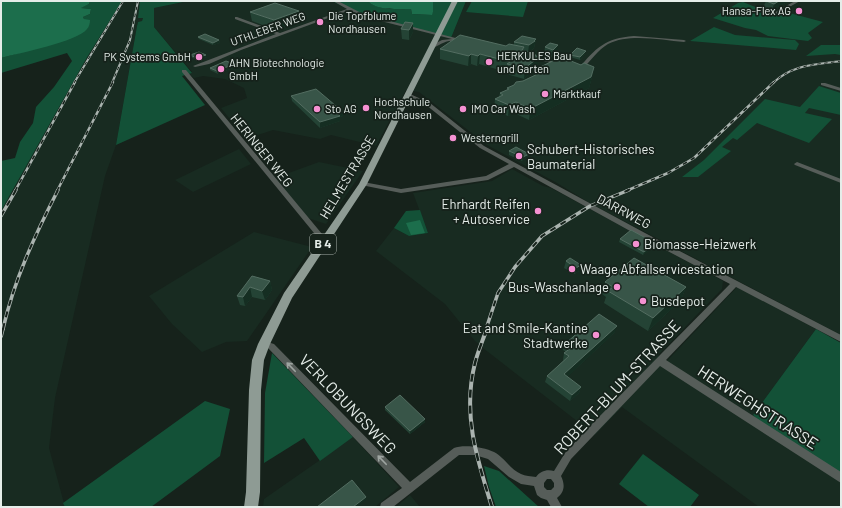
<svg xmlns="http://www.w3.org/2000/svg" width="842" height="508" font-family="Barlow,sans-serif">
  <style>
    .built { fill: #182b21 }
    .green { fill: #135137 }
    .water { fill: #1c6e4c }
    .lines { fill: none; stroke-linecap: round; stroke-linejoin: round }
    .minor { fill: #565d59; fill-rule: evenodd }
    .primary { fill: #8e9b94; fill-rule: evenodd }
    .rail-far3-casing { stroke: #aab3af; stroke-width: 2 }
    .rail-far2-casing { stroke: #aab3af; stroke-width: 2.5 }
    .rail-far1-casing { stroke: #aab3af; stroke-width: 3.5 }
    .rail-casing { stroke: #aab3af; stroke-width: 4 }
    .rail-far3 { stroke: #16221b; stroke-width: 1; stroke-dasharray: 3.5; stroke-linecap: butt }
    .rail-far2 { stroke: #16221b; stroke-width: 1.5; stroke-dasharray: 4.5; stroke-linecap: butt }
    .rail-far1 { stroke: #16221b; stroke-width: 2; stroke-dasharray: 6; stroke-linecap: butt }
    .rail { stroke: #16221b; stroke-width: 2.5; stroke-dasharray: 8; stroke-linecap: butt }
    .wall { fill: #244335 }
    .shaded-wall { fill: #152e22 }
    .building { fill: #385548; stroke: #536d61 }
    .oneway { stroke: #9ea5a1 }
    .poi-dot { fill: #f591d2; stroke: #16221b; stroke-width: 1.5 }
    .labels { text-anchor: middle; stroke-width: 3.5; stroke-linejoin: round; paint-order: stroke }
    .far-poi-label { font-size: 11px; fill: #e5ede9; stroke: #16221b; text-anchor: start }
    .far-street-label { font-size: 11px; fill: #e5ede9; stroke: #16221b }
    .shield { fill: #16221b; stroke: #a7b0ab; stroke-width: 1 }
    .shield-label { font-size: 12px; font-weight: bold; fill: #e5ede9 }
    .poi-label { font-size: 13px; fill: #e5ede9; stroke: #16221b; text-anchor: start }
    .street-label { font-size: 13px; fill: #e5ede9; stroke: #16221b }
    .near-street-label { font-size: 16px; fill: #e5ede9; stroke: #16221b }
  </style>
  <rect width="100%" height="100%" fill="#16221b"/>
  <path class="built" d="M122,1h18l-1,17h4l-1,3 -4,1 -1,4 -21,119 -11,31 -50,222 -6,50 16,59h-64v-296l85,-152z
    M188,1h144l26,13 93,24 15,-37h375v334l-253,-133 -31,-19 -70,-38 -68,-53 -13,-2 -30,56 -45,-11 -11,4 -47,-9 -27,9 -25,-31 26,-10 -3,-10 -19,-9 -22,-3 -9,2 -5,-4 3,-2 -38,-45v-19z
    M239,149l12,15 -58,28 -18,-12z
    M319,162l44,9 -37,53 -18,-6 -33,-40z
    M512,169l31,17 8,2 172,93 -1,8 -64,66 9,6 70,-74 79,42 -63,86 88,59v33h-82l-137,-100 -27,28 -112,-87 -8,-7 -30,-37 -69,-53 18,-23 15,8 19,-3 -15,-40 79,-12z
    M254,232l58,15 -65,94 -21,1 -24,10 -30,-28 -23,-28z
    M353,437l46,50 -24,20h-112l1,-8z
    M410,495l10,12h-24z"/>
  <path class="green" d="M90,1h32l-36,58 -85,152v-50l14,-3 5,-16 13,-19 3,-16 18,-20 18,-26 -5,-8 -66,20v-15l64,-18 19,-21 -1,-2 7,-3 1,-5 -11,-1 9,-4z
    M140,1h48l-34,7v19l38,46 -10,3 23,29 -89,40 21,-119 1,-4 4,-1 1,-3h-5z
    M332,1h36c9,10 31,8 43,8l1,5 19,1 2,-3v-11h33l-15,37 -93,-24z
    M472,1h56l-5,16 -57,-5z
    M743,2l32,13 7,-4 41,11 -15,11 4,5 -4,3 -40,-5 -12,-6 -11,-2 -32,-10 25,-15z
    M714,27l21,8 60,5 4,4 -3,6 -106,-9z
    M821,45h20v10l-6,-1 -29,2z
    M819,86l22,7v22l-32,-7 -4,5 27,6 -23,24 -52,-20 -20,17 -4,-2 -11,9 9,4 -33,26h-16l22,-17 61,-61 35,8z
    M420,210l8,23 -19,3 -15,-8 12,-17z
    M816,329l25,14v131l-81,-52 -7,-7z
    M272,353l81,84 -33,24 -16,-23 -40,25 1,-70z
    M205,401l25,8 -10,47 -69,51h-86l-2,-4z
    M643,454l56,41 -9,12h-41l-30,-23z
    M484,466l15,5 40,36h-43l-7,-20z"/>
  <path class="water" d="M1,1h89l-1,3 -8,4 10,1 -1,5 -7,3 1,2 6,1c0,3 -1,7 -3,9 -10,13 -68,24 -86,29z
    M368,1h65v11l-1,3 -20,-1 -1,-5c-12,0 -35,2 -43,-8z
    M420,220l5,13 -14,2 -5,-12z"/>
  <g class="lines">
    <path class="minor" d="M333,1h5l25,13 104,27 -2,1c-7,-2 -15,-2 -22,1 -5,2 -8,5 -13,5v-2l12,-6 10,-1 -91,-23 -11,-6 -109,40 -32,14 -14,3 -2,-1 83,-32 -41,-15v-2h2l43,16 67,-24z
      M795,1h5l-25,14 -3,-1z
      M634,36l50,4 2,1 -2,1c-22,-2 -55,-9 -76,2 -10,6 -18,17 -26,26l-4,-1c18,-21 27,-31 56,-33z
      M528,56l32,7 2,1 -2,1 -30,-7 -2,-1z
      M182,70h4l141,170 1,2 -1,2h-4l-141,-172z
      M821,83h4l16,5v3l-20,-6z
      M406,94h4l20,9 54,43 161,87 196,102v7l-105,-55 -70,73 175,112v11l-181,-117 -89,93 -10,17c4,8 4,16 -4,22l5,9h-11l-4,-7 -6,-2 -4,-3 -3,-9 -13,-2 -12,-7 -21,-18 -13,-4h-16l-66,52h-13l1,-4 21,-15 -134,-140 -7,-2 -1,-2 1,-2 3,-1 10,3 136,138 44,-34c9,-4 31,-1 40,4 10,5 16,17 27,22 4,2 10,2 15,3 4,-6 11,-8 18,-6l11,-18 26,-28 139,-141 -89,-47 -127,-70 -26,13 -87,13 -40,-8 -1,-1 3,-2 38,7 85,-13 23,-12 -29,-16 -54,-43 -20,-9zM547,479h4l3,4v4l-3,3h-4l-3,-3v-4z
      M797,162l44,17v4l-46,-18 -1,-1z"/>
    <path class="primary" d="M452,1h6l-91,183 -75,114 -22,46 -6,16 -3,30 -1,102 -2,15h-14l2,-15 3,-102 3,-30 6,-16 26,-51 75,-109z"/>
    <defs>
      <path id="rail-far3" d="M74,83l49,-82
        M112,83l18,-43 8,-39
        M773,83c20,-19 42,-18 68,-22"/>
      <path id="rail-far2" d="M15,191l60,-109
        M57,191l56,-109
        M626,191l42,-18 26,-15 80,-76"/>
      <path id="rail-far1" d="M1,216l15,-26
        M3,329c11,-49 32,-94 55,-139
        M486,329l12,-36 17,-26 27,-31 48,-30 39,-16"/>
      <path id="rail" d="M487,328c-4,12 -9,23 -12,35 -13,51 2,96 17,144
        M1,336l2,-8"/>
    </defs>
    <use href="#rail-far3" class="rail-far3-casing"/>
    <use href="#rail-far2" class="rail-far2-casing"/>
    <use href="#rail-far1" class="rail-far1-casing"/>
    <use href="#rail" class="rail-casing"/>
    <use href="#rail-far3" class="rail-far3"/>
    <use href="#rail-far2" class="rail-far2"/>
    <use href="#rail-far1" class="rail-far1"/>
    <use href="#rail" class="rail"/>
  </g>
  <path class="wall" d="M766,1h23l-17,9 -9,-2z
    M250,12l50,8 -24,10 -24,-9z
    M405,22l8,10 -4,8 -7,-1 -1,-10z
    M198,37l21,3 1,3 -7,2 -14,-6z
    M536,39l-2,9 -4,4 7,15 -13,12 -18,-5v-2l-27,-8 -2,2 -6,-2 -3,2 -28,-7v-10l66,-3 8,-1v-3z
    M550,43l7,10 -5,5 -8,-3 1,-8z
    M585,54l-5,6 -10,-3v-2z
    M190,55l17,2 -9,4 -7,-4z
    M564,61l30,6 -2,10 -3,11 -60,32 -15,-7 -6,3 -14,-6 1,-11 4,-2 1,-4 7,-3v-2l28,-13 1,-6z
    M235,67l-17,7 -8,-4v-2z
    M291,96l51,15 1,5 -3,1v4l-20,7 -28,-27z
    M509,151l19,6 -6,4 -13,-6z
    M620,239l34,7 -11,9 -24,-13z
    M570,258l9,13 -4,3 -11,-6 2,-7z
    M252,276l18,5 2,9 -7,10 -13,-3 -7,9 -5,-1 -3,-9z
    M605,282l81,5 -5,13 -33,31 -44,-28 2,-6 -4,-3z
    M615,332l-48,45 14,10 -2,6 -9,8 -25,-19 2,-6 17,-15 -1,-1 1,-7 2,-1 -3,-2 2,-6z
    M385,407l40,12v3l-15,12 -25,-24z"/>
  <path class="shaded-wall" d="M779,1h10l-17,9 2,-6z
    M299,11l1,9 -24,10 -2,-10z
    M413,23v9l-4,8v-10z
    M536,39l-2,9 -6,5 1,-8z
    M219,40l1,3 -7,2v-2z
    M558,45l-1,8 -5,5 1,-8z
    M586,51l-1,3 -5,6v-3z
    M471,54v10l-3,2 1,-10z
    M480,54l-1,10 -2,2 1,-10z
    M206,55l1,2 -9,4 -1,-3z
    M539,57l-2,10 -13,12 1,-11z
    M234,64l1,3 -17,7 -1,-3z
    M594,67l-2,10 -3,11 -60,32 1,-11z
    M516,102l-2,11 -6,3 1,-11z
    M342,111l1,5 -3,1v4l-20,7v-6l16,-9z
    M529,154l-1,3 -6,4 1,-4z
    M655,243l-1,3 -11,9 1,-3z
    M581,265l-2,6 -4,3 1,-6z
    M270,281l2,9 -7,10 -3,-9z
    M250,287l2,10 -7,9 -2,-9z
    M686,287l-5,13 -33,31 5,-13z
    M617,326l-2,6 -52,49 1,-7z
    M581,387l-2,6 -9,8 2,-6z
    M425,419v3l-15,12v-3z
    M366,497v3l-9,7h-4z"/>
  <path class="building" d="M766,1h13l-5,3z
    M275,3l24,8 -25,9 -24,-8z
    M405,22l8,1 -4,7 -8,-1z
    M205,34l14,6 -6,3 -15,-6z
    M460,35l46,11 3,-2 15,3 -2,3 12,3 2,3 3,1 -14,11 -18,-4 3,-2 -30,-8 -2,2 -7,-2 -2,2 -29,-7z
    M522,36l14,3 -2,2h1l-6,4 -15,-3z
    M550,43l8,2 -5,5 -8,-3z
    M577,48l9,3 -6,6 -10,-2z
    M199,52l7,3 -9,3 -7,-3z
    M557,59l7,2h7l10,4 3,-2 10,4 -3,10 -61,32 -14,-7 -7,3 -14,-6 8,-4 -3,-2 9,-4 -2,-1 7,-3 2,-3 7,-1 19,-9 -6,-3z
    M226,61l8,3 -17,7 -7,-3z
    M316,89l26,22 -6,2 4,3 -20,6 -29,-26z
    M516,147l13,7 -6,3 -14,-6z
    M631,230l24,13 -11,9 -24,-13z
    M570,258l11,7 -5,3 -10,-7z
    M634,258l52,29 -33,31 -45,-27 5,-4 -8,-5z
    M252,276l18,5 -8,10 -12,-4 -7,10 -6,-1z
    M599,314l18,12 -53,48 17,13 -9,8 -25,-19 22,-20 -5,-3 7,-5 -6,-4z
    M400,395l25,24 -15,12 -25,-24z
    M352,480l14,17 -13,10h-36z"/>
  <defs><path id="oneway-shaft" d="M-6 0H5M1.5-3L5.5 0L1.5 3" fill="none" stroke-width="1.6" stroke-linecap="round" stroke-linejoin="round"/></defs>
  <g class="oneway">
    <use href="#oneway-shaft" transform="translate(291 367) rotate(-134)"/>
    <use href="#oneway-shaft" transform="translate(382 460) rotate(-134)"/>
  </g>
  <g class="poi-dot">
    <circle cx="799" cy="11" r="4"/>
    <circle cx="320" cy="22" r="4"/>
    <circle cx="199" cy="57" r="4"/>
    <circle cx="489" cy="62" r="4"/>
    <circle cx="221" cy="69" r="4"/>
    <circle cx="545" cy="94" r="4"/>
    <circle cx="366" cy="108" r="4"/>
    <circle cx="317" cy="109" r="4"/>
    <circle cx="463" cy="109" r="4"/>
    <circle cx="453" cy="138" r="4"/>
    <circle cx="519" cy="156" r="4"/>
    <circle cx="538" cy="211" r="4"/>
    <circle cx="636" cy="244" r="4"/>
    <circle cx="572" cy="269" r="4"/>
    <circle cx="617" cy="287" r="4"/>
    <circle cx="643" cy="301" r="4"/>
    <circle cx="596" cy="335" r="4"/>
  </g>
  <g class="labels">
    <g class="far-poi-label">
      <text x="791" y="15" text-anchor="end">Hansa-Flex AG</text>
      <text x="328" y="20">Die Topfblume<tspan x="328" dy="13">Nordhausen</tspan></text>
      <text x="497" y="60">HERKULES Bau<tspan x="497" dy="13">und Garten</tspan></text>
      <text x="191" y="61" text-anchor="end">PK Systems GmbH</text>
      <text x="229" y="67">AHN Biotechnologie<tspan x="229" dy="13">GmbH</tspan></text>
      <text x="553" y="98">Marktkauf</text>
      <text x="374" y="106">Hochschule<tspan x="374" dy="13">Nordhausen</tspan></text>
      <text x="325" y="113">Sto AG</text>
      <text x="471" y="113">IMO Car Wash</text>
      <text x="461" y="142">Westerngrill</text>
    </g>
    <g class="far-street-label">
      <text transform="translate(268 29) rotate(-20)" y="4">UTHLEBER WEG</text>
    </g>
    <rect class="shield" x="310" y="234" width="26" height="20" rx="3"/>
    <g class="shield-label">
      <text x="323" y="248">B 4</text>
    </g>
    <g class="poi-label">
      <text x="527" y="154">Schubert-Historisches<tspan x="527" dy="15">Baumaterial</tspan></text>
      <text x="530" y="209" text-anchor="end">Ehrhardt Reifen<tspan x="530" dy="15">+ Autoservice</tspan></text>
      <text x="644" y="249">Biomasse-Heizwerk</text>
      <text x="580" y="274">Waage Abfallservicestation</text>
      <text x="609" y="292" text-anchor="end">Bus-Waschanlage</text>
      <text x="651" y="306">Busdepot</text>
      <text x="588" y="333" text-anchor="end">Eat and Smile-Kantine<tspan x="588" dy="15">Stadtwerke</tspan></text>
    </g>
    <g class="street-label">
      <text transform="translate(262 150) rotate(51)" y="5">HERINGER WEG</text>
      <text transform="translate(347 177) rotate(-59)" y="5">HELMESTRASSE</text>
      <text transform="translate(624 211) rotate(28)" y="5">DARRWEG</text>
    </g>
    <g class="near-street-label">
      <text transform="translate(617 387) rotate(-47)" y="6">ROBERT-BLUM-STRASSE</text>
      <text transform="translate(348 404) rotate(46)" y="6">VERLOBUNGSWEG</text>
      <text transform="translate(758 407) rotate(33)" y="6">HERWEGHSTRASSE</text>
    </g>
  </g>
  <rect width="842" height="508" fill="none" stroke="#e5ede9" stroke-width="4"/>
</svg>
